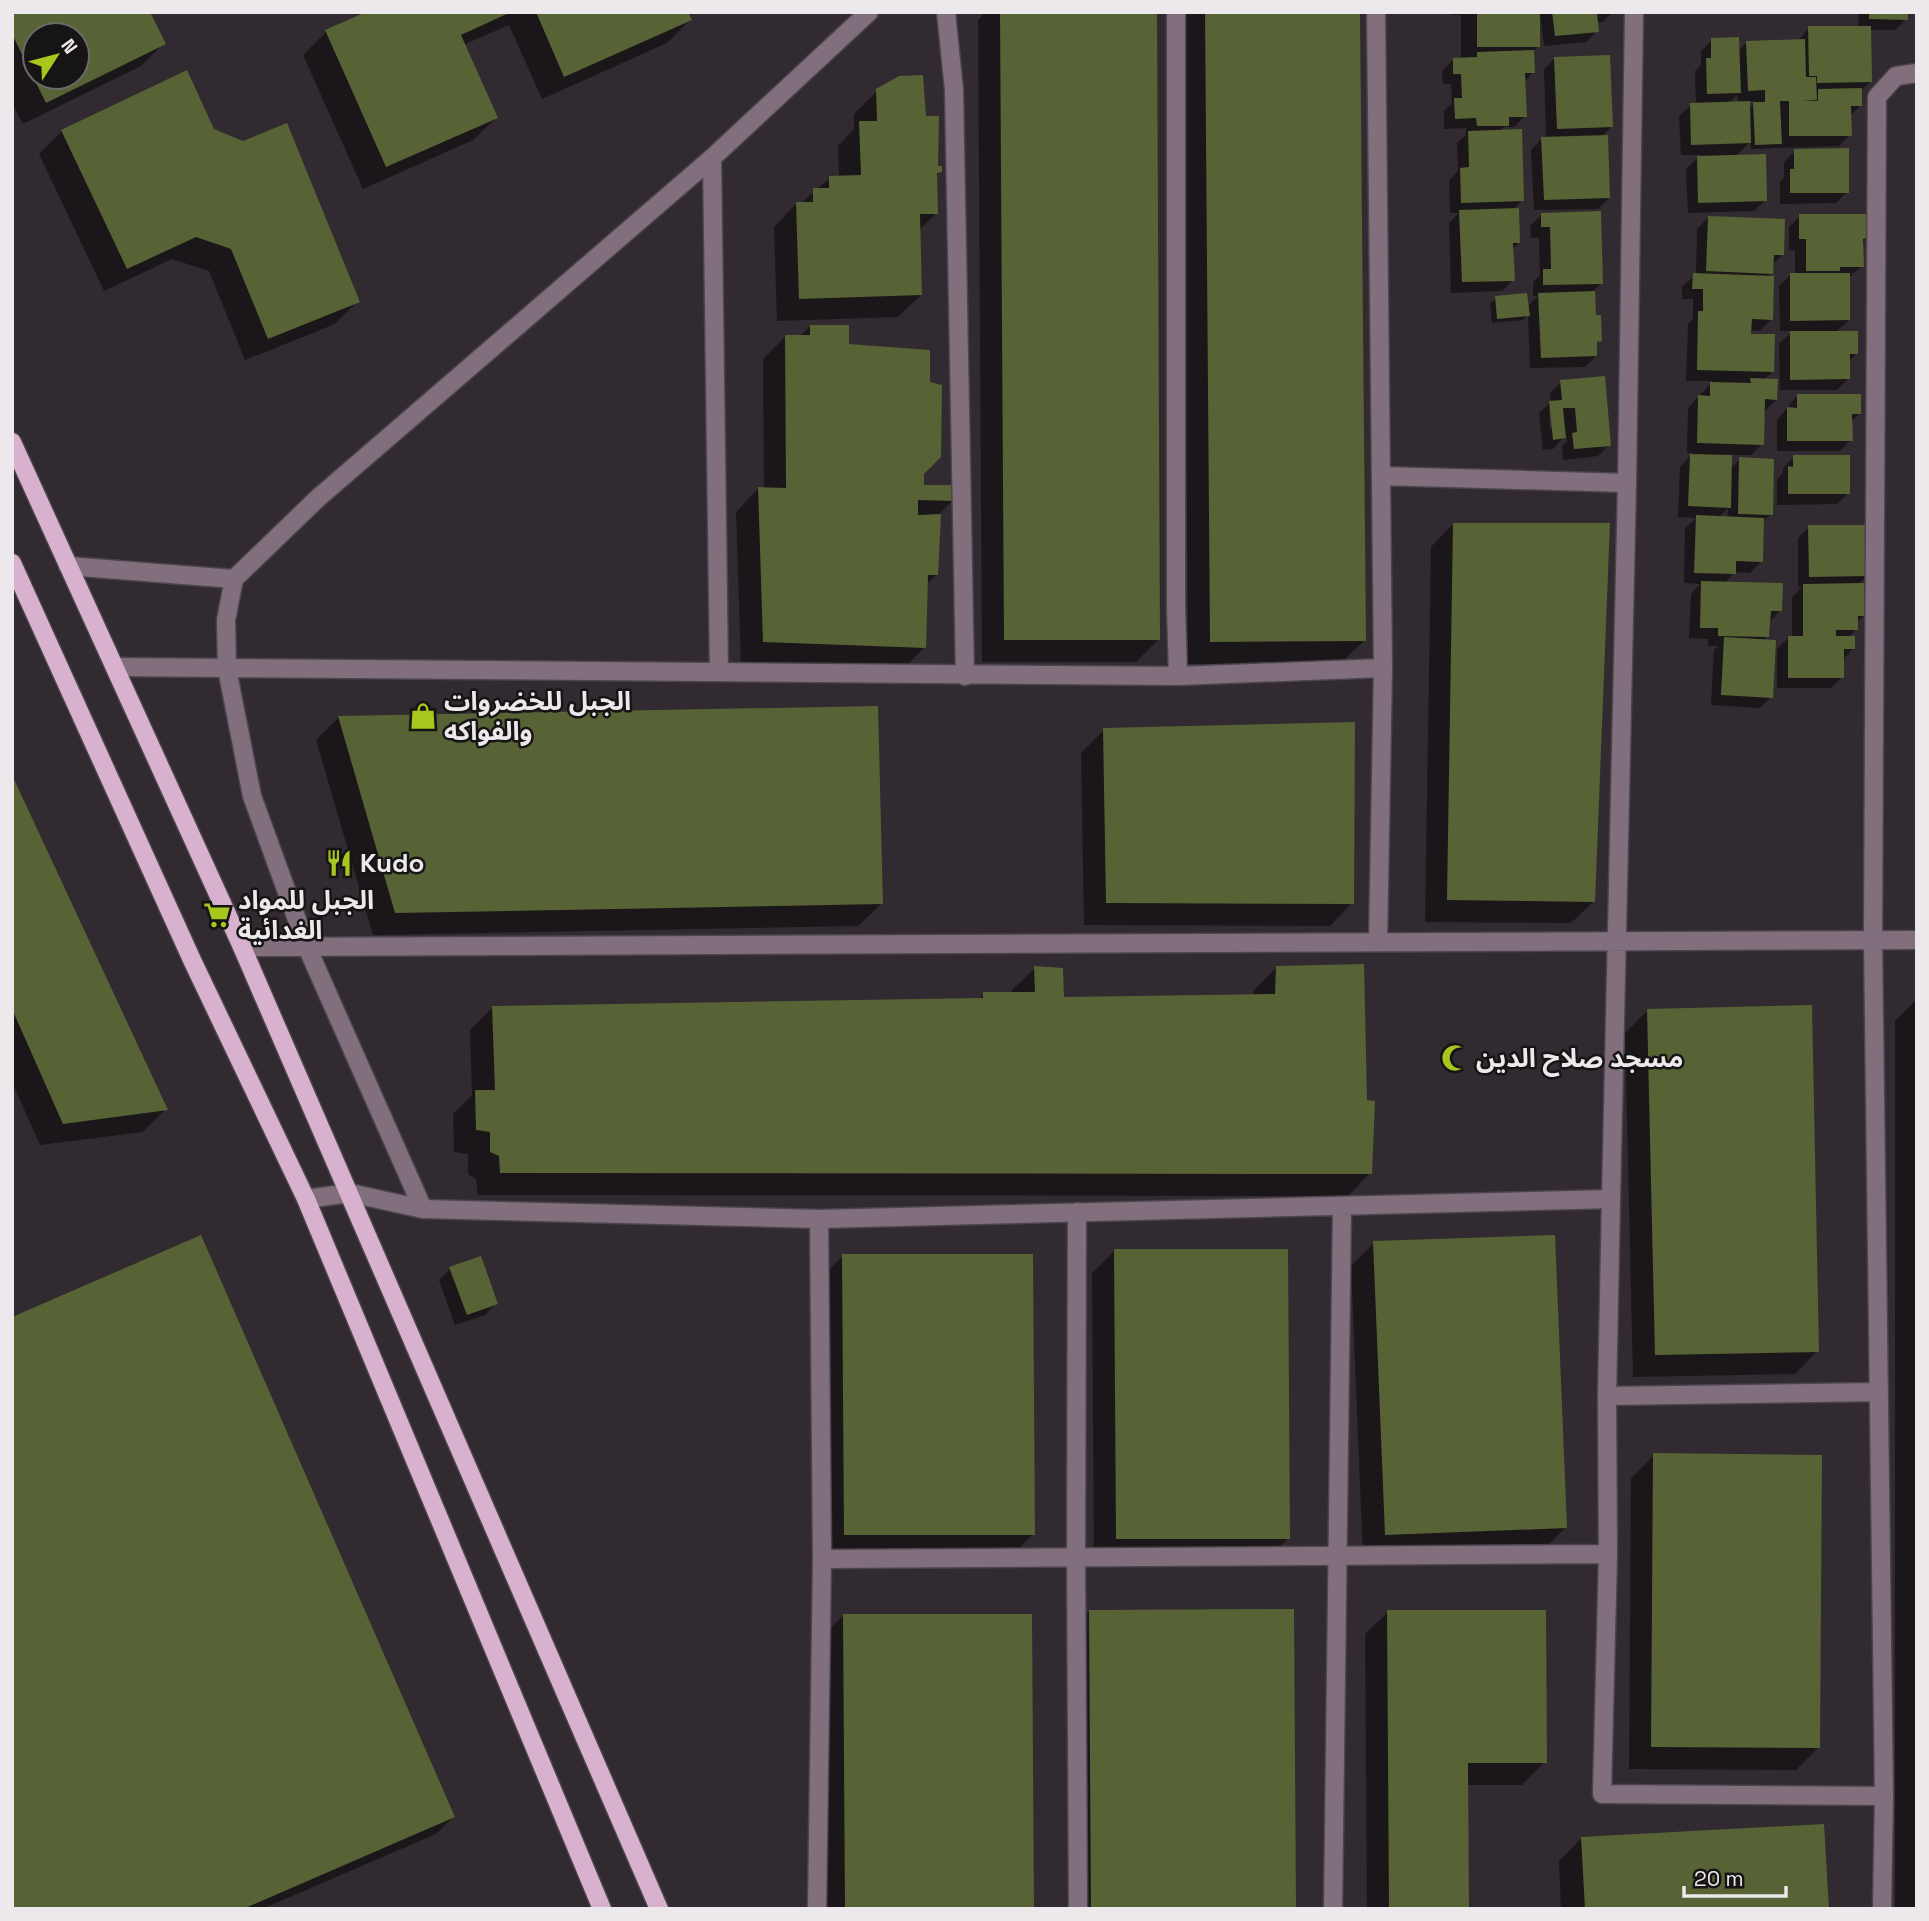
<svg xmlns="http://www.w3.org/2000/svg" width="1929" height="1921" font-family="'Space Grotesk','Noto Sans Arabic',sans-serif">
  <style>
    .shadow { fill: #0007; fill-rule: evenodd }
    .building { fill: #576334; fill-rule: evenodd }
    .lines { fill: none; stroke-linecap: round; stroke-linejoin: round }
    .minor-casing { stroke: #4b454a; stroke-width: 21 }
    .major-casing { stroke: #4b454a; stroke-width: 21 }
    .minor { stroke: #826f7e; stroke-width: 18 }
    .major { stroke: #d8b1cf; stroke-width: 18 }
    .labels { text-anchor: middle; stroke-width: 5; stroke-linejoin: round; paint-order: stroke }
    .poi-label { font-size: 26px; font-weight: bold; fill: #ece8eb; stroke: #171416; text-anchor: start }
  </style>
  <rect width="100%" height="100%" fill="#312a30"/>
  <path class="shadow" d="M12,12l152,31 -23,23 -118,58 -11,-21zM35,35h42v42h-42z
    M370,12h316l4,8 -23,23 -125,56 -33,-74 -46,20 33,73 -23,22 -110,49 -60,-134 23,-23z
    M986,12h169l4,627 -23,23h-154l-4,-642z
    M1183,12h176l5,629 -23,22 -153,1z
    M1451,12h87v34l-5,6v20l-9,10 1,34 -11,11h-10l-4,4 22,69 -9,10 6,33 -7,6 1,31 -11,11 -51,2 -2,-70 10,-10h-9l-1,-33 9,-9 -1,-28 9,-8v-7l-22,1v-18l8,-8 -1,-19h-8l-1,-13 11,-11 8,-1v-44h-10z
    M1543,12h69l-9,10h-7l1,9 -11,11 -42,4 -4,-31z
    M1859,12h47v7l-11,11h-26l1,52 -9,9v14l-11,11v19l-11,11 -88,3 -1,-7 -15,15 31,43 -12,11 -66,2 -2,-44 15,-14h-20l-2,-39 12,-11 5,-1 -1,-33 6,-6v-14l11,-11 26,12 9,-10 51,-1 11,-13h49zM1737,95l1,8h-9zM1748,101h6l1,2 -7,7z
    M1555,58l56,69 -10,10 8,61 -11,11 -64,1 -3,-60 11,-12h4l-2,-69z
    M877,91l47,26 12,51 4,3 -4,5 1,37 -19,18 3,64 -23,22 -121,4 -3,-94 22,-23h4l30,-26h9l-1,-32 16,-17v-15z
    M213,130l145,171 -23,23 -90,36 -36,-89 -37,-12 -68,32 -65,-137 23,-23z
    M1795,151l52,41 -11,11 -56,1v-22l4,-4v-16z
    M1542,215l60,68 -9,8 1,26 6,23 -5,6 1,10 -11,11 -55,1 -2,-53 -5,5 -31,3 -2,-20 6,-5 31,9 11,-11h-5v-14l7,-7 -1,-37h-8l-1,-12z
    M1800,216l67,22 -6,6 1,22 -14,12 1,42 -14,13 22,20 -9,9v17l-11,11h-57l-1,-46 14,-13h-13l-1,-45 11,-11h5v-25h-6v-23z
    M1708,218l74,37 -10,10v8l-5,4 4,43 -11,11 -10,-1v5l22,37 -8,8 12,20 -11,11 -3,33 -11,11h-20l-1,14 10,-10 31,55 -9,8 -1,40 -11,11 -16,-1 -9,11 55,28 -12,12v13l-5,5 8,56 -11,11 -49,-3 3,-55 4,-4h-10v-7l-19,-1 2,-44 9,-10 -16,-1 1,-55 11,-10 -18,-1 2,-50 13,-14h-6l1,-45 25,-27h-27l2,-57 5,-5v-20h-11v-13l14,-11 1,-46zM1728,508l-1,10h-9z
    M810,326l37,20 75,128v13l31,13 -14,14 -2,60 -11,11 -1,62 -23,23 -161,-6 -5,-152 22,-23h6l-1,-130 23,-23 14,1z
    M1561,382l48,63 -11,11 -35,4 -1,-14 5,-5 -1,-6 -13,14 -10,1 -4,-37 12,-11 -1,-9zM1552,407l2,21 -4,1 -1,-18z
    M1797,396l63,17 -9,9v18l-11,11h-63v-31z
    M1794,457l54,36 -11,11 -60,1v-26l6,-6v-5z
    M1453,524l141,377 -23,22 -146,-1 6,-375z
    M1809,527l58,49 -9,9 5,31 -7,7v6l-8,8 6,11 -12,12v17l-11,11h-54v-39l11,-11h4v-41l10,-10h-4v-49z
    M339,717l542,187 -23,22 -485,9 -57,-195z
    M1104,730l248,173 -22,23 -246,-1 -3,-172z
    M12,779l154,330 -23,23 -103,13 -28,-63z
    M1035,968l27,31 191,-3 1,-6 22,-22 89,134 5,71 -22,23 -870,-1 -2,-16 -8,-5v-20l-14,-2 -1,-38 19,-19 -2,-65 23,-23 485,-7 6,-6h28v-4z
    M1917,999v910h-22v-888z
    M1648,1010l169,341 -22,23 -162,3 -8,-344z
    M1374,1243l192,284 -23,23 -180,7 -12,-291z
    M1115,1250l173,288 -22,23h-172l-2,-288z
    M843,1256l190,278 -22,23h-189l-2,-278z
    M450,1269l46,34 -11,12 -30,10 -16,-45z
    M1654,1455l165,292 -23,23 -167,-1 2,-291z
    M1090,1611l204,298h-225l-2,-275z
    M1388,1612l157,150 -23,23h-55l1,124h-101l-2,-275z
    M843,1616l189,293h-210l-1,-271z
    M453,1817l-17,17 -174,75h-250z
    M1581,1839l246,70h-266l-2,-48z"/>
  <path class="building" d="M12,12h138l16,32 -120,59 -34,-69zM35,35h42v42h-42z
    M366,12h145l-50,23 37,83 -112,49 -61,-137z
    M536,12h152l4,8 -128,57z
    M1000,12h157l3,628h-156z
    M1205,12h155l6,629 -156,1z
    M1477,12h63v35h-63z
    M1552,12h45l2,20 -44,4z
    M1869,12h39v8l-39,-1z
    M1808,26h63l1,56 -55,1v-7h-8z
    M1739,37l2,56 -34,1 -1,-36h5v-20z
    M1805,39l1,38h10l1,23 -15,1h16v-12l44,-1v18h-11l1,30h-63v-35h-9l2,43 -27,1 -2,-43h12v-12l-17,1 -2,-50z
    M1534,50l1,23h-10l2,44h-18v9h-32l-1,-8 -21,1 -1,-21h8l-1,-24h-8v-16l24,-1v-5z
    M1610,55l3,72 -56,2 -3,-72z
    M187,70l27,59 29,12 44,-18 73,179 -92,37 -37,-90 -35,-12 -69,32 -66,-139z
    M923,75l3,41h13l-1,50h4v6l-5,1 1,41h-18l2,81 -123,4 -3,-97h17v-14h16v-12l32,-1 -2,-54h18l-1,-32 23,-13z
    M1750,101l1,42 -60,2 -1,-42z
    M1522,129l2,72 -63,2 -1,-35 9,-1 -1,-36z
    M1608,135l2,63 -66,2 -3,-63z
    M1849,148v45h-59v-24h4v-20z
    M1766,154l1,47 -69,2 -1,-47z
    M1519,208l1,35h-7l2,38 -53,1 -3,-72z
    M1601,211l2,73 -60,1v-16h8l-1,-42h-9v-14z
    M1799,214h69l1,24 -6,1 1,28h-24v4h-34v-32h-7z
    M1708,216l77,3 -1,36h-10l-1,19 -67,-3z
    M1693,273l81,3 -1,44 -21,-1 -1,15h24l-1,38 -77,-2 1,-59h5v-22h-11z
    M1790,273h60v47l-60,1z
    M1595,291l1,24h5l1,26 -5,1v14l-56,2 -3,-65z
    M1527,293l3,23 -33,3 -2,-23z
    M810,325h39v19l81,6v32l12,3 -1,72 -17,17v11h30v16l-36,-1v15l23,-1 -3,61h-10l-2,73 -163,-6 -5,-155 28,1 -1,-153h25z
    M1790,331h68v23h-8v25l-60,1z
    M1605,376l6,70 -37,3 -2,-16 5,-1 -2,-24h-12l3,30 -13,2 -4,-39 13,-1 -2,-20z
    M1750,378l28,1 -1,21 -12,-1 -1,46 -67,-2 1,-48 12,1v-14l41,1z
    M1797,394h64v20h-9l1,27h-66v-34l10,1z
    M1690,454l42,1 -1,53 -43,-2z
    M1793,455h57v39h-62v-28l5,1z
    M1739,457l35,2 -1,56 -35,-1z
    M1696,515l68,3 -1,44 -27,-1v13l-42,-1z
    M1453,523h157l-15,379 -148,-2z
    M1808,525h60l1,51 -60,1z
    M1701,581l82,2 -1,28h-11l-2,26 -51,-1v-8h-18z
    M1864,583l1,33h-7v14h-22v6h19v13h-11v29h-56v-42h15v-52z
    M1724,637l52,3 -3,58 -52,-3z
    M878,706l5,198 -488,9 -57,-197z
    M1355,722l-1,182 -248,-1 -3,-175z
    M12,775l156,335 -105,14 -51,-115z
    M1364,964l3,136 8,1 -3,73 -872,-1 -1,-17 -9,-4v-20l-14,-2 -1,-40h20l-3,-84 491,-8v-6h52l-1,-26 29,2 1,29 211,-3 1,-28z
    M1812,1005l7,347 -164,3 -8,-346z
    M201,1235l254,582 -212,92h-231v-592z
    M1555,1235l12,293 -182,7 -12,-294z
    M1114,1249h174l2,290h-174z
    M842,1254h191l2,281h-191z
    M481,1256l17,48 -31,11 -18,-48z
    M1653,1453l169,2 -2,293 -169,-1z
    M1294,1609l2,300h-205l-2,-299z
    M1387,1610h159l1,153h-79l1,146h-80z
    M843,1614h189l2,295h-189z
    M1824,1824l5,85h-244l-4,-72z"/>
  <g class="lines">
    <defs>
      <path id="minor" d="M946,12l8,78 11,586
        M1176,12v595l2,69
        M1376,12l7,656 -5,274
        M712,158l7,514
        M1381,476l246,7
        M68,566l166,13
        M115,667l1063,9 205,-8
        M242,947l1675,-7
        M306,1199l44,-6 73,16 396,10 792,-20 16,-716 7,-471
        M1611,1199l-4,197 1,158 -6,240 282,2
        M423,1209l-116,-262 -55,-151 -25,-127 -1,-49 8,-41 84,-81 394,-340 157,-146
        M1077,1212l-1,346 2,351
        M1607,1396l270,-4
        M822,1559l786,-5
        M817,1909l5,-350 -3,-340
        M1333,1909l9,-702
        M1882,1909l2,-113 -11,-856 4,-843 19,-21 21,-3"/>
      <path id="major" d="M12,442l230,505 417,962
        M12,563l180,397 114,239 296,710"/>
    </defs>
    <use href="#minor" class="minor-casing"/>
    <use href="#major" class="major-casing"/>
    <use href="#minor" class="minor"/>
    <use href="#major" class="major"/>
  </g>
  <defs>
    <symbol id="shop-bare" viewBox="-9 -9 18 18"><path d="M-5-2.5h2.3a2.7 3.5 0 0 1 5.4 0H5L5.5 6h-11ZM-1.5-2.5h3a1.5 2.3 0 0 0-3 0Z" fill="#a7c71e" stroke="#171416" stroke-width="2.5" paint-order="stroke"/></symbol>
    <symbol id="restaurant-bare" viewBox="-9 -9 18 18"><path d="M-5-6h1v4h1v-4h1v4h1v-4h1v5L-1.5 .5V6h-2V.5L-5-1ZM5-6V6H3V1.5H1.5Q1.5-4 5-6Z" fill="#a7c71e" stroke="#171416" stroke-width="2.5" paint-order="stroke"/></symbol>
    <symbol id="supermarket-bare" viewBox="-9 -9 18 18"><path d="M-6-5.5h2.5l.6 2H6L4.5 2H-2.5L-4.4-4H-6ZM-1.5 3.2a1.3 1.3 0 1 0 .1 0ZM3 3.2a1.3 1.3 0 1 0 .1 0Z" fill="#a7c71e" stroke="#171416" stroke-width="2.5" paint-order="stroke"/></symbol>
    <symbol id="mosque-bare" viewBox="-9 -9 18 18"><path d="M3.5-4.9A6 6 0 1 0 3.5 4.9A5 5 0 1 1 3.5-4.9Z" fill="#a7c71e" stroke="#171416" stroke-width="2.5" paint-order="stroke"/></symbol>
  </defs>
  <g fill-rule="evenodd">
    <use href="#shop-bare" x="404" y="697" width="38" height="38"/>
    <use href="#restaurant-bare" x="320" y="844" width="38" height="38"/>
    <use href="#supermarket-bare" x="198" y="896" width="38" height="38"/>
    <use href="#mosque-bare" x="1436" y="1039" width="38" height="38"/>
  </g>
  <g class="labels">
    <g class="poi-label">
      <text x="444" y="710">الجبل للخضروات<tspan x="444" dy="30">والفواكه</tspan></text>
      <text x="360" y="872">Kudo</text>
      <text x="238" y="909">الجبل للمواد<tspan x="238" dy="30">الغدائية</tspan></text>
      <text x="1476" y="1067">مسجد صلاح الدين</text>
    </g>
  </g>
  <rect width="1929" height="1921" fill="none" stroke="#ece8eb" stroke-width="28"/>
  <g transform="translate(56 56) rotate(54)"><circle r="33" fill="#171416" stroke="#6c696b" stroke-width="2"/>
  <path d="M0-5L12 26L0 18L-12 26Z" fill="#a7c71e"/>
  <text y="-10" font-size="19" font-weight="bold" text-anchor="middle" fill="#ece8eb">N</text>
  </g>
  <path d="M1684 1886v10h102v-10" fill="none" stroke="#ece8eb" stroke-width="3.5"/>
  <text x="1694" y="1886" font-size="21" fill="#ece8eb" stroke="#171416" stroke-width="5" paint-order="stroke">20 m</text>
</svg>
